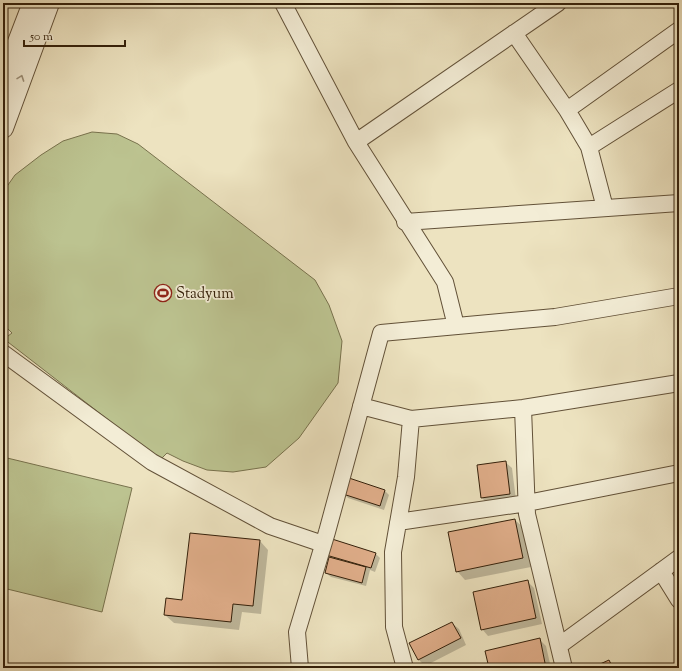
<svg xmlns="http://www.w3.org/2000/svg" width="682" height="671" font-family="'Sorts Mill Goudy',serif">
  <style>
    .green { fill: #bcc390; stroke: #78724d }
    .shadow { fill: #0003 }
    .building { fill: #dfad89; stroke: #34200a }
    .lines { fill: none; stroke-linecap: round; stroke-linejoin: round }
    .minor-casing { stroke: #625138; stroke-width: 18 }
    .tertiary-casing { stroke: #625138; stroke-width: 22 }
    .minor { stroke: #f3edd6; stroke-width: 16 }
    .tertiary { stroke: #f3edd6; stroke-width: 20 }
    .oneway { stroke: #9d917a }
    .labels { text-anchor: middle; stroke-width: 3.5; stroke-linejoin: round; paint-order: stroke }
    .poi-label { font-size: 15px; fill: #34200a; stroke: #f3edd6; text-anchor: start }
  </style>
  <rect width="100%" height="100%" fill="#ede3c0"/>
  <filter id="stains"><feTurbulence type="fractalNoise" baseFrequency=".005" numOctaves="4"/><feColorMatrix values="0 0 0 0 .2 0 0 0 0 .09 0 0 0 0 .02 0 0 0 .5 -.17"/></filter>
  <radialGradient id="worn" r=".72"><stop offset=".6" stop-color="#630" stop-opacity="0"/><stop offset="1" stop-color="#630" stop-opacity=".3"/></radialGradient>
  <path class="green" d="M92,132l25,2 21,10 177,136 14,25 13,36 -4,42 -39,55 -33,29 -33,5 -26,-2 -24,-9 -16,-8 -7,7 -156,-121 8,-6 -9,-9v-132l12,-17 26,-20 22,-14z
    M3,457l129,31 -30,124 -99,-24z"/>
  <path class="shadow" d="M505,462l7,6 4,32 -28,4 -6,-6z
    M385,491l4,4 -5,15 -36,-12 -4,-4z
    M515,520l9,8 7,39 -66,13 -8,-9z
    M260,541l8,9 -7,64 -19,-2 -3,18 -65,-7 -9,-8z
    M375,553l5,5 -5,14 -5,-2 -4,16 -35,-9 -5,-4 4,-16 -2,-3z
    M527,581l7,7 8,36 -54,12 -6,-7z
    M452,623l7,6 7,16 -41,21 -6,-6z
    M540,640l6,6 5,22h-61z"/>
  <path class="building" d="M506,461l4,33 -29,4 -4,-33z
    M349,478l36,12 -5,16 -37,-12z
    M515,519l8,39 -67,14 -8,-40z
    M190,533l70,7 -7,66 -20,-2 -2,18 -67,-7 2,-17 16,2z
    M332,539l44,14 -5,15 -45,-13z
    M329,557l37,10 -4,16 -37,-10z
    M528,580l8,38 -55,12 -8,-38z
    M452,622l9,16 -43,22 -9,-17z
    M540,638l6,30h-57l-4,-17z
    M609,660l4,8h-22z"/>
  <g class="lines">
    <defs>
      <path id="minor" d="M283,3l73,139 89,140 11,44
        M514,33l53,77 22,37 16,61
        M567,110l112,-80
        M356,142l202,-139
        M589,147l90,-57
        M405,222l274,-19
        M3,353l149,109 118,64 53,18
        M361,406l50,13 -5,58 -13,75 1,75 11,41
        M523,408l4,106 37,154
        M411,419l112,-11 156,-25
        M398,522l129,-19 152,-30
        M661,571l18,29
        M560,645l119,-87
        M300,668l-3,-36 30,-100 54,-199 174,-16 124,-21"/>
      <path id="tertiary" d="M3,81l30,-78
        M3,128l46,-125"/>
    </defs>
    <use href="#minor" class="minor-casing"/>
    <use href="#tertiary" class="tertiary-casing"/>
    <use href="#minor" class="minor"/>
    <use href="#tertiary" class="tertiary"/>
  </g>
  <defs><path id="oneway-chevron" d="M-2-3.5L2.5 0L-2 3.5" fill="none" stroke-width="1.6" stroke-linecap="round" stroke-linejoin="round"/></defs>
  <use class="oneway" href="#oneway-chevron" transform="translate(21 78) rotate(-70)"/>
  <defs>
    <symbol id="stadium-ring" viewBox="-11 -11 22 22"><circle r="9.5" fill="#f3edd6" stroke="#8f2418" stroke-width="1.5"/><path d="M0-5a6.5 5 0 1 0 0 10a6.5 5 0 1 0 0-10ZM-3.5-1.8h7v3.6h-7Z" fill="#8f2418"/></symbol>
  </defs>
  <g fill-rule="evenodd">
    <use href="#stadium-ring" x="153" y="283" width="20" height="20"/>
  </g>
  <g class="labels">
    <g class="poi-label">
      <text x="176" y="298">Stadyum</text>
    </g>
  </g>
  <rect width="682" height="671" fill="none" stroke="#ede3c0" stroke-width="16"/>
  <rect x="4" y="4" width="674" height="663" fill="none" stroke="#34200a" stroke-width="2"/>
  <rect x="8" y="8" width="666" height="655" fill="none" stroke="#34200a"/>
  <path d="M24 40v6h101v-6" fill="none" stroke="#34200a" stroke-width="2"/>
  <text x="30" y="40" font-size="12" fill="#34200a" stroke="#f3edd6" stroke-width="3" paint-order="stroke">50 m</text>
  <rect width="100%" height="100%" filter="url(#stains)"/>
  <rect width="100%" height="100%" fill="url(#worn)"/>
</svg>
